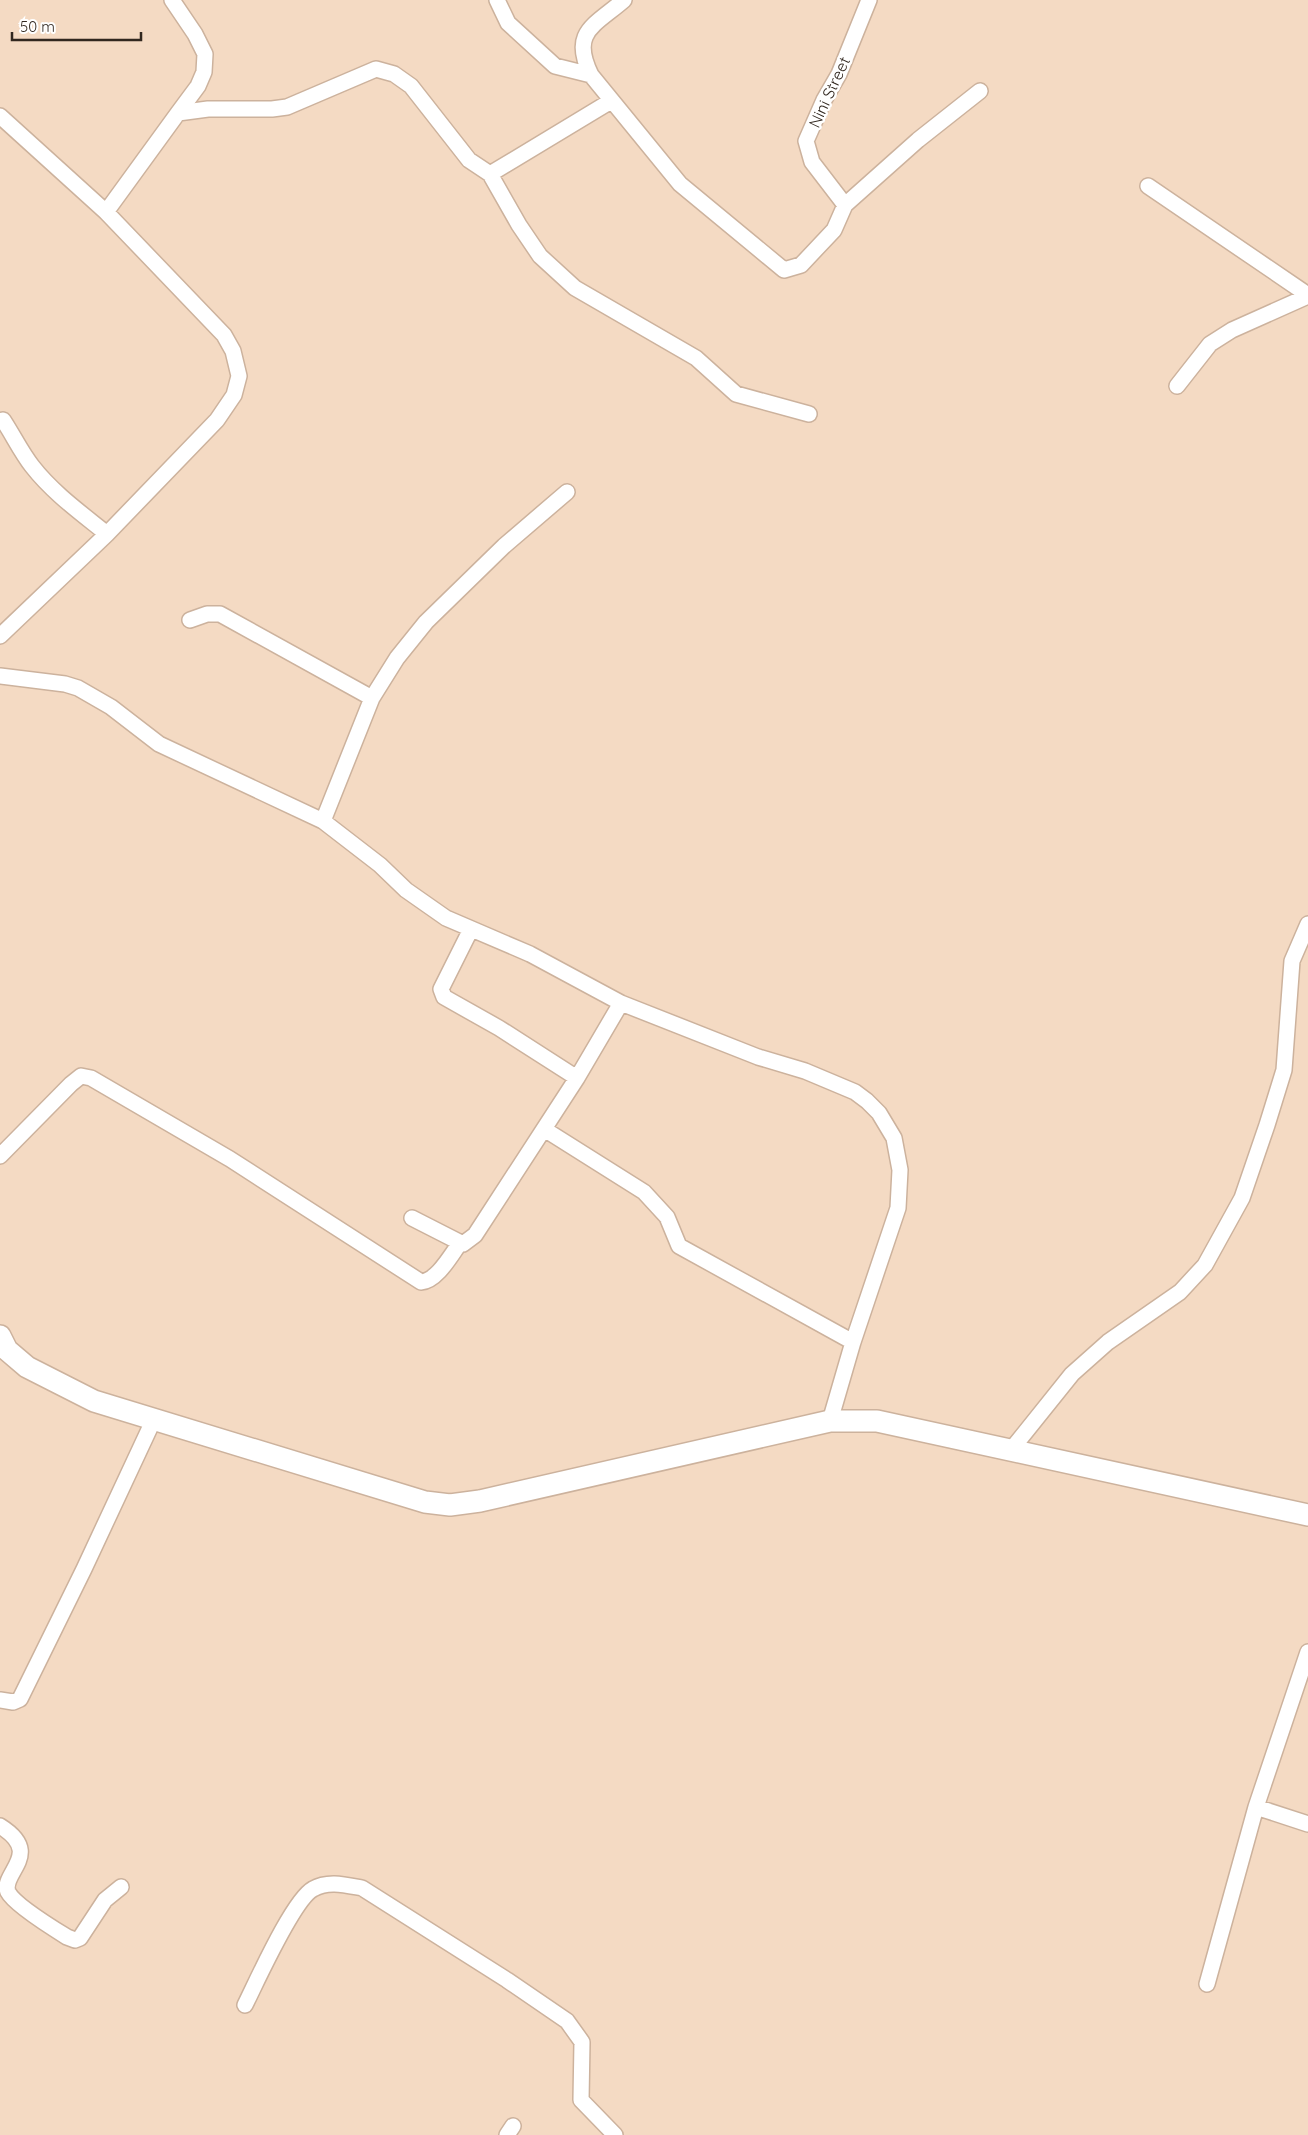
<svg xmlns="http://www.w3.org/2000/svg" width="1308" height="2135" font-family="Quicksand,sans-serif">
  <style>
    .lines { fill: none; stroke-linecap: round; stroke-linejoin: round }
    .street-casing { stroke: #ccb29d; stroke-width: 18 }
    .secondary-casing { stroke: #ccb29d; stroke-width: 24 }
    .street { stroke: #fff; stroke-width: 15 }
    .secondary { stroke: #fff; stroke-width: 21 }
    .labels { text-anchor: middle; stroke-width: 5; stroke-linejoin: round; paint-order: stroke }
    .street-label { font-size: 16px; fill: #31271f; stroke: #fff }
  </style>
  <rect width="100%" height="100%" fill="#f4dac3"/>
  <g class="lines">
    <defs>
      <path id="street" d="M497,0l11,23 47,43 36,9
        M624,0c-30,26 -54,32 -33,75l89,109 104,86 17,-5 33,-35 11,-25 73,-65 62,-49
        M178,113l30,-4h64l15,-2 89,-38 18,5 17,12 58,74 21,14 121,-73
        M0,116l106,96 118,123 9,16 6,25 -5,19 -17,25 -110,114 -107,102
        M490,174l29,51 21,31 35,32 121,70 40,36 73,20
        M1148,186l160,109
        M845,205l-33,-43 -6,-21 18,-41 15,-26 30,-74
        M106,212l72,-99 20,-27 6,-14 1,-18 -10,-20 -23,-34
        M1177,386l33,-42 22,-14 76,-34
        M3,420c10,15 18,32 29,46 21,27 49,47 75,68
        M190,620l17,-6h13l152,84
        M0,676l65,8 13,4 33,19 48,37 164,77 57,44 26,25 40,28 84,36 91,49 137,54 47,14 50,21 12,9 12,12 15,25 6,32 -2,38 -45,134 -23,79
        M323,821l49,-123 25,-40 29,-36 78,-76 63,-54
        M471,929l-30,60 3,8 55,31 78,50
        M544,1129l100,63 23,25 12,29 174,96
        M0,1156l71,-72 10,-8 10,2 139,81 191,123c16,-1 30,-27 39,-39
        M412,1218l51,26 12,-9 102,-157 44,-75
        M1011,1450l61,-76 36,-32 72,-50 25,-27 37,-67 25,-73 17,-55 8,-109 16,-37
        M0,1700l13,2 7,-3 64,-130 70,-150
        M1256,1807l52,17
        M0,1826c45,28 0,47 8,66 6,12 46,37 59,45l8,3 5,-2 25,-38 16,-13
        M1207,1984l49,-177 52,-155
        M245,2005c12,-24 48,-105 68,-116 15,-9 33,-4 49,-1l145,92 60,41 15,21 -1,58 34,35
        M507,2135l6,-9"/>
      <path id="secondary" d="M0,1336l7,14 20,17 67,34 331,101 25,3 30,-4 350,-80h47l431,94"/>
    </defs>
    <use href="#street" class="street-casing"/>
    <use href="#secondary" class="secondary-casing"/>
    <use href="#street" class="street"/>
    <use href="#secondary" class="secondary"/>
  </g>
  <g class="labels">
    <g class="street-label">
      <text transform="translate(829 92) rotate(-65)" y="6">Nini Street</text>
    </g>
  </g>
  <path d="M12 32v8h129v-8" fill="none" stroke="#31271f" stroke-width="2.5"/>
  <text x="20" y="32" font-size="15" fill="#31271f" stroke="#ffffff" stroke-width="4" paint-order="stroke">50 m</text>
</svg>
